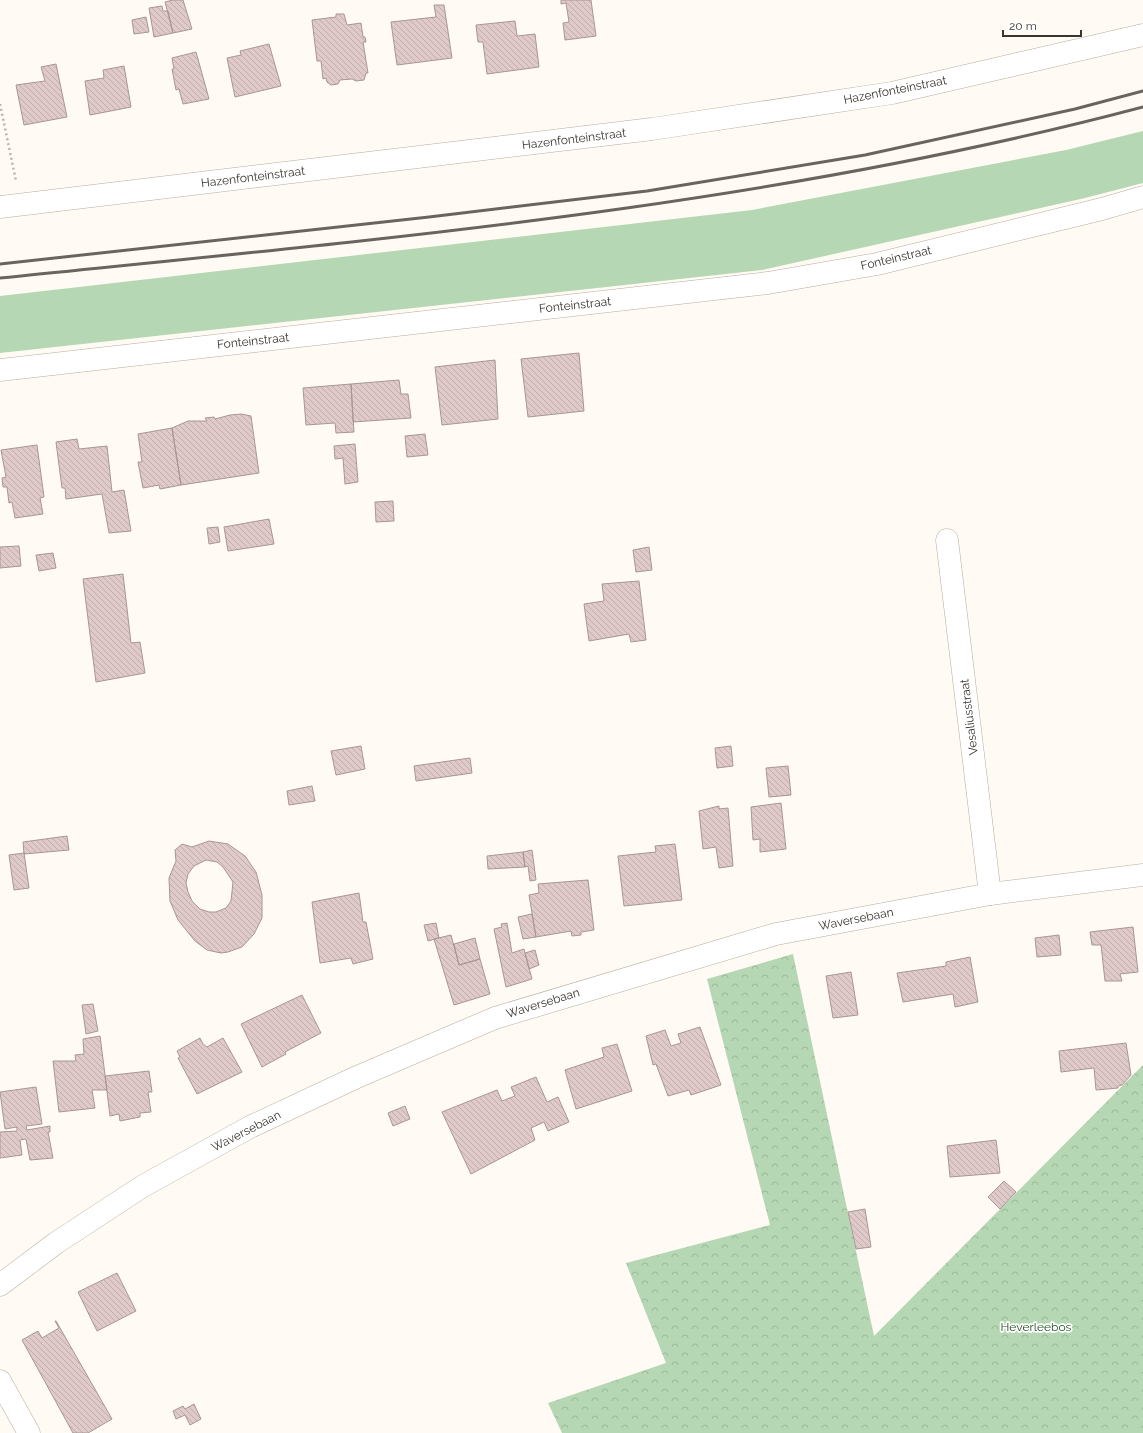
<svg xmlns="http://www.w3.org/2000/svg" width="1143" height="1433" font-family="Raleway,sans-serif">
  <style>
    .green { fill: #b5d7b3 }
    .forest { fill: url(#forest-crowns) }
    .building { fill: url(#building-back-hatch); stroke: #a99694; fill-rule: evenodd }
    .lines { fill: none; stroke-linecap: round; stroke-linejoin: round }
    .street-casing { stroke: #b8ad9f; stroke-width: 23 }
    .secondary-casing { stroke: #b8ad9f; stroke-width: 23 }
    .path { stroke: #b9b4ae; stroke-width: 2.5; stroke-dasharray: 2 3; stroke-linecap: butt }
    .street { stroke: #fff; stroke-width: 22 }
    .secondary { stroke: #fff; stroke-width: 22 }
    .rail { stroke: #69645f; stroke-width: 3 }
    .labels { text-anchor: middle; stroke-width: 3.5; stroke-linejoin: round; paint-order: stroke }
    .street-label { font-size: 12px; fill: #39342f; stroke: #fff }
    .park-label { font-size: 12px; fill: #204f1f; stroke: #fff }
  </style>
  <defs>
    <pattern id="forest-crowns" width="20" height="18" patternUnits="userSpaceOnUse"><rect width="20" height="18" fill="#b5d7b3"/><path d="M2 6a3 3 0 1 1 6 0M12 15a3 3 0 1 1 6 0" fill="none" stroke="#9cb99a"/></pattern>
    <pattern id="building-back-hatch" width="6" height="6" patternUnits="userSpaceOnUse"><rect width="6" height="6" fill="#dfcac9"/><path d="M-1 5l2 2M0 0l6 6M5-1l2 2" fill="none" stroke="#c0aead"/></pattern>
  </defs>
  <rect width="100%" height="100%" fill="#fffaf4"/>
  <path class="green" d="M1143,131v52l-58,15 -323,72 -762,83v-57l752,-86 314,-60z"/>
  <path class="forest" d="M793,954l81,382 269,-271v368h-581l-14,-30 118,-40 -40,-100 144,-38 -63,-246z"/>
  <path class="building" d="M173,0h10l9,29 -19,4 -8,-31z
    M561,0h30l5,36 -31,4 -2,-17 6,-1 -3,-19 -5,1z
    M434,5h10l8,53 -55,7 -6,-43 45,-5z
    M162,6l1,5h5l5,22 -19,4 -5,-29z
    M336,14h8l3,11 14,-2 2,14h2l1,5h-3l5,31h-2l-2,7 -8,1 -4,-2 -12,1 -2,4 -7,1 -4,-3 -1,-4 -3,1 -2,-18h-4l-5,-41 24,-3z
    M146,17l3,15 -15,2 -2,-14z
    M515,21l2,15 18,-2 4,33 -52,7 -4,-32h-5l-2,-17z
    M269,44l12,42 -46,11 -8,-39 14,-3 -1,-4z
    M196,52l13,47 -26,5 -4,-15 -3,1 -4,-21h2l-2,-11z
    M56,64l11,53 -43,8 -8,-40 29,-4 -4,-14z
    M124,66l7,41 -41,8 -5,-34 19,-3 -1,-8z
    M579,353l5,58 -56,6 -7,-58z
    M495,360l3,59 -56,6 -7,-58z
    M399,380l2,14h7l3,24 -58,4 -2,-38z
    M351,384l3,48 -18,1 -1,-10 -29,2 -3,-37z
    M241,414l10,2 8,57 -78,12 -9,-57 16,-7h19l-2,-3 9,-1 1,2 15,-4z
    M172,428l9,57 -21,4 -1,-4 -16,3 -5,-26h4l-4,-28z
    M425,434l3,21 -21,2 -2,-21z
    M77,439l2,10 28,-3 5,46 12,-2 7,41 -22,2 -7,-39 -36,5 -1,-11h-3l-6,-46z
    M355,444l3,38 -13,2 -2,-26 -8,1 -1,-13z
    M37,445l7,52 -4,1 3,16 -28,4 -3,-16 -3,1 -2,-16h-4l-1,-9 4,-1 -5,-27z
    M393,501l1,20 -18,1 -1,-20z
    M269,519l5,25 -46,7 -4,-24z
    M218,527l2,15 -11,2 -2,-16z
    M19,546l2,20 -21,2v-21z
    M649,547l3,23 -16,2 -3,-22z
    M53,553l3,15 -17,3 -3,-16z
    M123,574l8,69 9,-1 5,31 -49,9 -13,-103z
    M639,581l7,59 -15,2 -2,-8 -40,7 -5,-37 20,-3 -2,-17z
    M361,746l4,23 -29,6 -5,-24z
    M731,746l2,20 -16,2 -2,-20z
    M470,758l2,15 -56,8 -2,-15z
    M788,766l3,29 -22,2 -3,-29z
    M312,786l3,15 -26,4 -2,-14z
    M781,803l5,46 -26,3v-13l-7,1 -2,-33z
    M719,806v3l9,-1 5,58 -14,2 -3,-21 -13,2 -4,-38z
    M67,836l2,14 -45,4 -1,-12z
    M209,841l19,3 17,12 11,16 6,23v23l-8,16 -12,13 -14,5 -7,1 -14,-3 -12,-9 -17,-21 -8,-19 -1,-23 7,-17 -1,-11 7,-6 10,3zM206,860l11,2 6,5 10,15 -2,19 -5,7 -10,4h-7l-9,-3 -8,-8 -4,-9 -2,-9 2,-9 6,-8z
    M675,844l7,56 -58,6 -6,-50 38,-4 -1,-6z
    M532,850l4,30 -6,1 -2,-15 -3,1 -2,-15z
    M523,852l2,15 -37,2 -1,-13z
    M24,853l5,35 -15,2 -5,-35z
    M588,880l6,50 -13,2v3l-9,1 -1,-5 -35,6 -7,-42 10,-2 -1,-9z
    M359,893l4,29h3l7,37 -20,5 -2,-6 -31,5 -8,-61z
    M532,914l4,23 -13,2 -5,-22z
    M436,923l3,15 -11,3 -4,-16z
    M507,923l5,30 12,-4 8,30 -26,8 -12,-58 8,-2 -1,-3z
    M1133,927l5,45 -18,2 2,7h-17l-4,-36h-9l-2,-13z
    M451,935l8,30 21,-6 10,35 -36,11 -20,-66z
    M1059,935l2,20 -24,2 -2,-19z
    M475,938l5,21 -21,6 -5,-21z
    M535,950l4,15 -10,4 -4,-16z
    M970,957l8,45 -23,5 -2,-13 -50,8 -6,-29 49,-7v-4z
    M851,972l7,43 -25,3 -7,-42z
    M302,995l19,38 -36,19 1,2 -24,13 -21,-43z
    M93,1004l5,27 -12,3 -4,-29z
    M700,1027l21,58 -30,10 -2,-5 -21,6 -12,-32 -3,1 -7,-29 19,-6 6,16 10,-3 -3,-9z
    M100,1036l7,54h-15l3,18 -36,4 -6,-51h23l-1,-6 9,-1 -1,-15z
    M200,1038l3,6 4,3 16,-9 19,34 -45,22 -19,-36 2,-1 -3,-6z
    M1126,1043l5,32 -9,10 -4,1v2l-22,2 -2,-22 -33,4 -2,-21z
    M617,1044l15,47 -56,18 -11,-39 39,-13 -2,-9z
    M149,1071l3,21h-4l3,20 -11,1v4l-20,4 -1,-7 -9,2 -5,-40z
    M536,1077l11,25 11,-5 11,25 -21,9 -4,-9 -13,6 4,12 -64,34 -29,-62 55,-22 5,11 13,-5 -4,-9z
    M36,1087l6,37 -16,2 1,4 23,-4v6h-2l5,26 -23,2 -4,-21 -6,1 2,15 -22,3v-26l17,-1v-4l-12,2 -5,-37z
    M405,1106l5,13 -17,7 -5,-13z
    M996,1140l4,33 -50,4 -3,-31z
    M1004,1181l12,11 -16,17 -12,-12z
    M865,1209l6,38 -15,2 -8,-37z
    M117,1273l19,38 -39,20 -19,-39z
    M55,1321h1l56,98 -24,14h-15l-51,-93 16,-9 4,7 17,-10z
    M194,1404l7,15 -11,6 -5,-10 -9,4 -3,-8 10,-5 2,3z"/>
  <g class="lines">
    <defs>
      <path id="street" d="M0,207l652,-78 240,-36 251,-58
        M0,370l768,-87 109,-19 225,-55 41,-12
        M947,540l43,354
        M0,1381l29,52"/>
      <path id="secondary" d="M0,1285l56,-42 87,-57 107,-59 107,-50 138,-59 281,-84 214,-40 153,-19"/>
    </defs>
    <use href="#street" class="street-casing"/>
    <use href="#secondary" class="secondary-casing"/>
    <path class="path" d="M0,104l16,77"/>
    <use href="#street" class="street"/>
    <use href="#secondary" class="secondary"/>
    <path class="rail" d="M0,264l429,-47 218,-26 218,-36 210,-46 68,-18
      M0,278c383,-39 770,-72 1143,-171"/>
  </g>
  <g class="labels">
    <g class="street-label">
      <text transform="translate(895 90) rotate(-11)" y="4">Hazenfonteinstraat</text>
      <text transform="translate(574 139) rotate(-7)" y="4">Hazenfonteinstraat</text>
      <text transform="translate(253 177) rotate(-7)" y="4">Hazenfonteinstraat</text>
      <text transform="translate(896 258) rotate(-13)" y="4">Fonteinstraat</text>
      <text transform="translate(575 305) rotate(-6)" y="4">Fonteinstraat</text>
      <text transform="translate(253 341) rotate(-6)" y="4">Fonteinstraat</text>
      <text transform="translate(969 717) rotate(-97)" y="4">Vesaliusstraat</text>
      <text transform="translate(856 919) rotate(-11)" y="4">Waversebaan</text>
      <text transform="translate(543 1003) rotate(-17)" y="4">Waversebaan</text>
      <text transform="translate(246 1131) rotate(-27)" y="4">Waversebaan</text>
    </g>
    <g class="park-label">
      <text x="1036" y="1331">Heverleebos</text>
    </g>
  </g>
  <path d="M1003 30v6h78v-6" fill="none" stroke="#39342f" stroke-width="2"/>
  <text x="1009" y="30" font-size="12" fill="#39342f" stroke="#ffffff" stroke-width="3" paint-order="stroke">20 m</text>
</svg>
